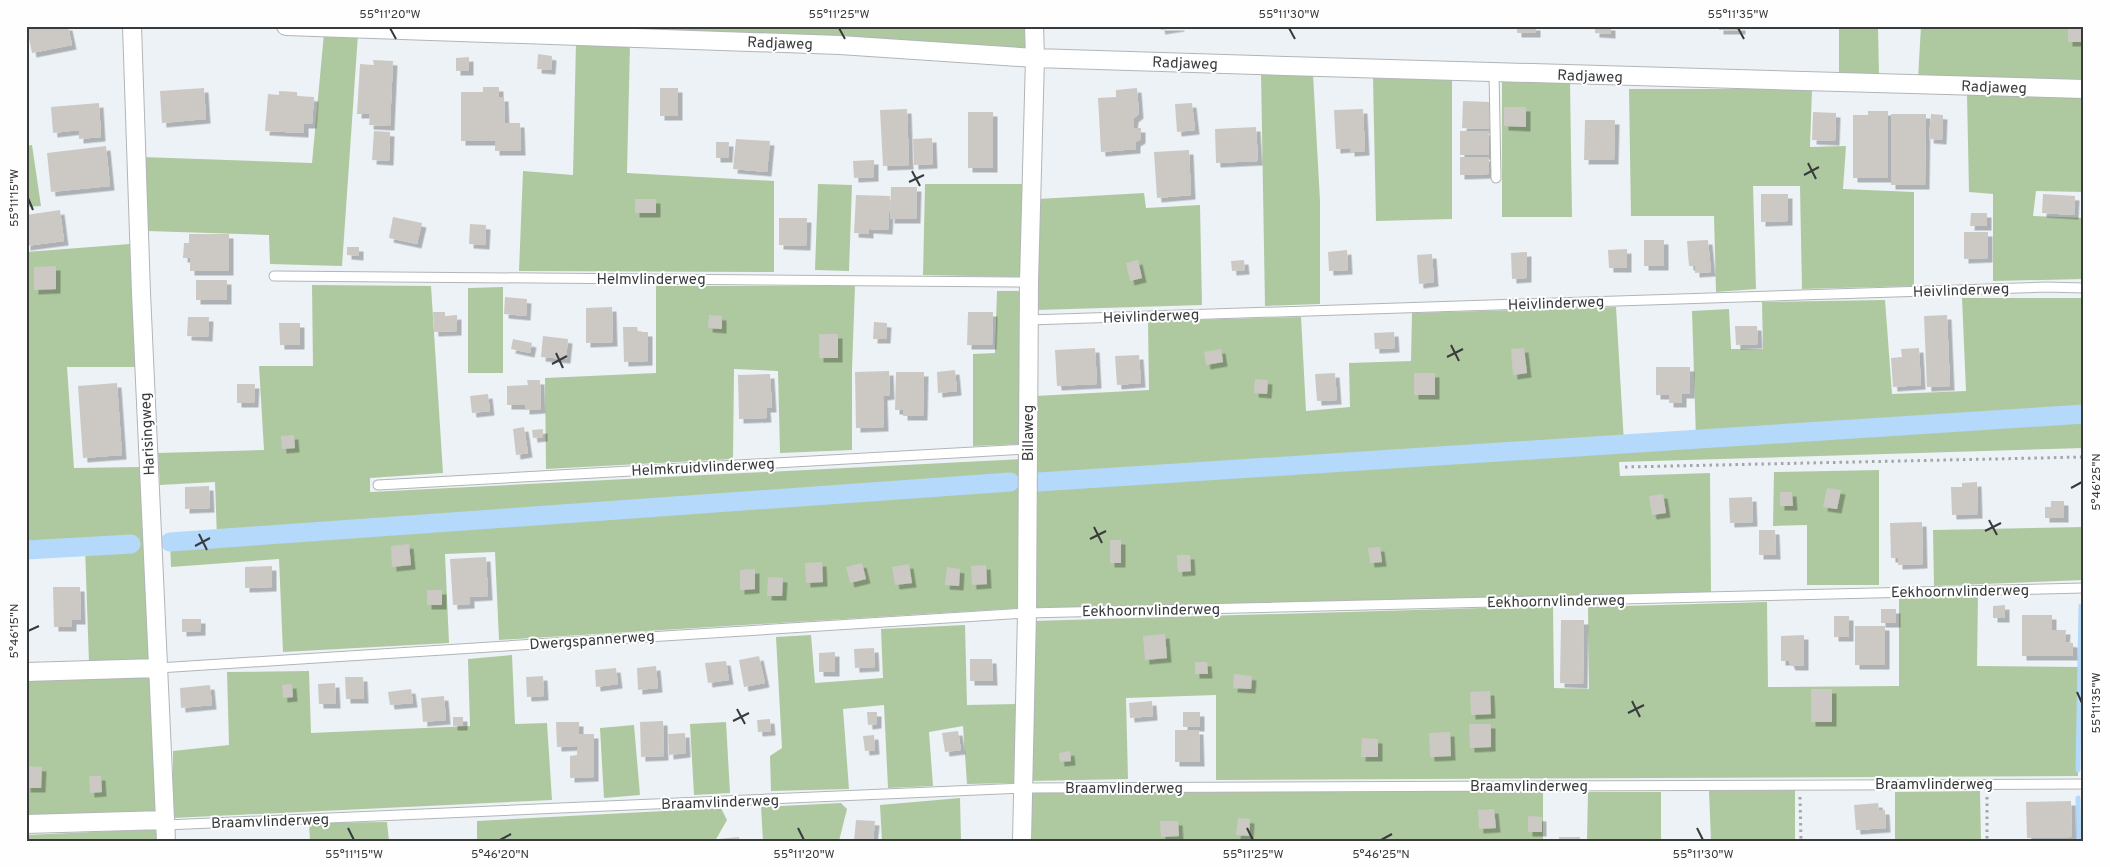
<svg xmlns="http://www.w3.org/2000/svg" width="2110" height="867" font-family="Overpass,sans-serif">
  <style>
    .green { fill: #aec9a0 }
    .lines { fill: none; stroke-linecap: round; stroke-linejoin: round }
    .stream { stroke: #b4d9fa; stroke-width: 5 }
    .canal { stroke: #b4d9fa; stroke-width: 19 }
    .building { fill: #ccc9c5; filter: url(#shadow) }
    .lane-casing { stroke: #b1b5b8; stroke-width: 11 }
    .street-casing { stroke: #b1b5b8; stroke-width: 20 }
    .path { stroke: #a3a6a9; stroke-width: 3; stroke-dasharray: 2.5 4; stroke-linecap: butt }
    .lane { stroke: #fff; stroke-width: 9 }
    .street { stroke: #fff; stroke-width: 18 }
    .ticks { fill: none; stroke: #383a3b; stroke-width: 2 }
    .labels { text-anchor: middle; stroke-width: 4; stroke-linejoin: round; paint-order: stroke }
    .street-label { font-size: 15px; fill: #383a3b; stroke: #fefefe }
    .neatline { fill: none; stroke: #383a3b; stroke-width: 2 }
    .ticks-label { font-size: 12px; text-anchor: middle; fill: #383a3b }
  </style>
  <defs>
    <filter id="shadow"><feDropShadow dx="4.5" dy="4.5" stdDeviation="0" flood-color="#0004"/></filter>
  </defs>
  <rect width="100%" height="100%" fill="#edf2f6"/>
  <path class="green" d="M482,26h545v25z
    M1839,26h39l1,50h-40z
    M1921,26h163v58l-166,-5z
    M324,33l34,1 -16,232 -72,-2 -1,-29 -122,-4 -5,-74 170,6z
    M576,42l54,2 -3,129 147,8v91l-255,-1 4,-100 50,4z
    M1261,72l52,2 7,127v103l-55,2z
    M1373,78l79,1v140l-76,2z
    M1502,80l68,1 2,136h-70z
    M1629,89h183l-2,58 36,-1 -3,43 71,3v94l-112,3 -2,-103h-47l3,103 -40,3 -2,-76h-83z
    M1967,94l117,2v96l-48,-1 -3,25 51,2v61l-91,2v-87l-24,-2z
    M32,145l9,61 -15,1v-61z
    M818,184l34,1 -3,86 -34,-1z
    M925,184h99v93l-101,-2z
    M1144,193l2,15 54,-3 2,100 -165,5 1,-111z
    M130,244l7,123h-70l7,101 66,-1 11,195 -62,1 -4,-116 -59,3v-298z
    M312,285l119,1 12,187 -73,5v14l651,-33v149l-522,32 -4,-88 -50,2 4,89 -166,9 -4,-93 -108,8 -1,-25 47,-4 -2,-56 -55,3 -2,-32 106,-3 -5,-84h54z
    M656,286h199l-3,83v81l-72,3 -2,-82 -44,-2 -1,90 -187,10 -1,-91 111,-5z
    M503,287v86h-35v-85z
    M997,291h25l-1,153 -48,2v-92l22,-1z
    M1962,298h122v150l-465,14 1,14 90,-3 1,119 -676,16v-212l114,-6 -1,-69 153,-4 5,94 44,-4 -1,-44 62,-2 1,-48 204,-6 8,136 72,-4 -4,-128 37,-2 2,40h32l-1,-47 123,-2 7,94 74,-3z
    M1879,470v115h-72v-60l-34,1 1,-54z
    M2084,527v53l-150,6 -1,-56z
    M1978,596l-1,70 103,1 -2,109 -862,4v-85l-90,3 2,81 -99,2 4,-160 520,-15 1,82 35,1 -1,-82 179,-5 1,85 131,-1v-88z
    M965,625l2,80 51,-1 -1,79 -50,1 -4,-58 -34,6 4,54 -45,2 -4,-83 -41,4 6,80 -78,2 -1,-35 12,-8 -6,-111 35,-2 4,48 68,-5 -2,-49z
    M512,655l3,69 32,-1 5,77 -379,18v-67l56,-6 -2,-73 82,-1 2,62 159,-7 -2,-67z
    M152,674l6,141 -132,4v-140z
    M726,722l4,71 -36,2 -4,-71z
    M634,725l6,70 -36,3 -4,-70z
    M1543,790v51h-515l1,-50z
    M1795,790v51h-84l-2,-50z
    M1980,791l1,50h-86v-49z
    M1588,792h73v49h-74z
    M960,798l1,43h-79l-2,-36z
    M841,803l6,6 -8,32h-76l-2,-34z
    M721,808l6,12 -12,21h-238v-20z
    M387,822l2,19h-79l-1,-18z
    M159,829l1,12h-134v-6z"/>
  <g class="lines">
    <path class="stream" d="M2078,770l3,-164
      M2078,798l1,43"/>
    <path class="canal" d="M1038,482l1046,-68
      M170,542l840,-60
      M26,550l105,-6"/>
  </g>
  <path class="building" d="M38,26h30l4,19 -40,8 -5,-25z
    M1160,26h20v1l-19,3z
    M1517,26h19v7h-19z
    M1595,26h16v8l-16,-1z
    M1719,26h22v4h-22z
    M2068,26h16v16h-16z
    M538,54l14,2 -1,14 -14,-1z
    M469,57v14h-13v-13z
    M373,60l20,1 -3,65 -21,-1 1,-11h-13l3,-50 14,1z
    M483,87h16v10h5l1,26h15l1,28h-26v-10h-34v-49h22z
    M204,88l2,31 -44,4 -2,-32z
    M660,88h18v28h-18z
    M1137,88l2,26 -5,4 -1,10h8v11l-5,3v7l-35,3 -3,-54 18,-1v-7z
    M279,91l18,1v4l17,1 -2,27h-8v9l-39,-2 3,-37 11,1z
    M1463,101l27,1 -1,27 -27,-1z
    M99,103l2,34 -22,2v-9l-26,3 -2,-26z
    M1192,103l3,27 -18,2 -2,-28z
    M1504,107h22v20l-22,-1z
    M907,109l2,56 -26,1 -3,-56z
    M1363,109l2,42 -15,1v-4l-14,1 -2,-39z
    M1868,111h20v67h-35v-63h15z
    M968,112h25v56h-25z
    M1813,112l23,1 -1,28 -23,-1z
    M1891,114h35l-1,71h-34z
    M1931,114l12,1 -1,25 -13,-1z
    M1585,120h30l-1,40h-30z
    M1256,127l2,34 -42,2 -1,-34z
    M374,131l16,1 -1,29 -17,-1z
    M1460,131h29v24h-29z
    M932,138l1,26 -19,1 -1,-26z
    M736,139l34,2 -3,31 -34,-3z
    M716,142h13l-1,16h-12z
    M106,146l4,40 -59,6 -4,-39z
    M1189,150l2,45 -34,3 -3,-46z
    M1460,157h29v17l-29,1z
    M874,160v17l-20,1 -1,-17z
    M891,187h26l-1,32h-26z
    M1761,194h27v27l-27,1z
    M2043,194l32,2 -1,19 -32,-2z
    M856,195l34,1 -2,34 -19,-1v5l-15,-1z
    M635,199h21v14h-21z
    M60,210l4,31 -38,5v-31z
    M1971,213h16v13h-17z
    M393,217l29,6 -5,21 -28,-6z
    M779,218h28l-1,28 -27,-1z
    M470,224l16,1 -1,20 -16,-1z
    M1964,232h24v26l-24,1z
    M189,234h40v37h-39v-13h-7l1,-15h5z
    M1644,240h20v26h-20z
    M1708,240l3,32 -16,1v-7h-6l-2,-25z
    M347,247h12v9l-12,-1z
    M1627,249v19h-18l-1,-18z
    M1347,250l1,20 -19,1 -1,-19z
    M1527,252v26l-15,1 -1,-26z
    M1432,254l2,28 -15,2 -2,-29z
    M1138,260l4,18 -12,3 -4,-18z
    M1244,260l1,10 -13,1 -1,-10z
    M56,266v23l-22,1v-23z
    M196,280h31v20h-31z
    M505,297l22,2 -1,17 -22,-2z
    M612,307l1,35 -27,1v-35z
    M433,312h12v4l12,-1v16l-23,1z
    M968,312h25l-1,33h-25z
    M709,315l13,1v13l-14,-1z
    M1947,315l3,71 -23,1 -3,-71z
    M188,317h21l-1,20 -21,-1z
    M874,322l13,1 -1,16h-13z
    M279,323h21v22h-20z
    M1735,326h22l1,18 -22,1z
    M623,327h14l1,5h10v29l-24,1z
    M1394,332l1,16 -20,1 -1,-16z
    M819,334h19v24h-19z
    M543,336l25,3 -2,20 -25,-2z
    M513,339l19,4 -2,10 -19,-4z
    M1095,348l2,36 -40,2 -2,-36z
    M1524,348l3,25 -14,2 -2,-26z
    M1919,348l2,37 -28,2 -2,-29 11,-1 -1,-8z
    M1221,349l2,13 -17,3 -2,-13z
    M1139,355l2,28 -24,2 -2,-29z
    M1656,367h34v27h-8v9h-13v-8h-13z
    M955,370l2,21 -19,2 -1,-21z
    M889,371l1,24 -7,1 1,31 -28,1 -1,-56z
    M896,372h28l-1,44h-20v-6h-8z
    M1335,373l2,27 -20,1 -2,-27z
    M1414,373h21v22h-21z
    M770,374l2,34h-6l1,10 -28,1 -1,-44z
    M1255,379l13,1 -1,14 -13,-1z
    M527,380h13l1,29 -16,1v-5h-18v-19l21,-1z
    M117,383l5,72 -39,3 -5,-72z
    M237,384h18l-1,19h-17z
    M488,394l2,17 -18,2 -2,-17z
    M524,427l4,26 -12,2 -3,-26z
    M543,429v8l-10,1 -1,-8z
    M294,435l1,13 -13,1 -1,-13z
    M1977,482l1,32 -26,1 -1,-28h11v-4z
    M209,486l1,22 -25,1v-22z
    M1827,488l14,2 -4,19 -14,-2z
    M1780,492h12l1,14h-13z
    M1663,494l3,19 -14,2 -3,-19z
    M1752,497l1,25 -23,1 -1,-25z
    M2051,501h13v17h-19v-11h6z
    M1922,522l1,42 -25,1v-7h-7l-1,-35z
    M1759,530h16l1,25h-17z
    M1110,540h11v23h-11z
    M409,544l2,21 -19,2 -1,-21z
    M1380,547l2,15 -12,1 -2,-15z
    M1177,555h13l1,16 -13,1z
    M486,557l2,39 -18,1v7l-17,1 -3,-46z
    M822,562l1,20 -17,1 -1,-20z
    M862,563l4,16 -16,4 -4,-16z
    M909,564l3,19 -17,2 -3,-18z
    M986,565l1,19 -15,1 -1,-19z
    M272,566v21l-27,1v-21z
    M947,567l13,2 -1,17 -14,-1z
    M755,569v20l-15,1v-20z
    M768,577l15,1 -1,18h-15z
    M53,587h27l1,33h-9v7h-18z
    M427,590h15v15h-15z
    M2005,605v13h-12v-12z
    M1881,609h15v14h-15z
    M2022,615h30v15h14l-1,12 8,1v13h-51z
    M1834,616h15v21h-15z
    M182,619h19v12l-19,1z
    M1561,620h23l-1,64 -23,-1z
    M1855,626h30v39h-30z
    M1165,634l2,24 -22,2 -2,-24z
    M1804,635v31h-13l-2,-5h-8v-25z
    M874,648l1,19 -20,1 -1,-19z
    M835,652v20h-16v-19z
    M759,656l6,27 -21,4 -5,-27z
    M970,659h22l1,22h-23z
    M726,661l3,19 -21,3 -3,-20z
    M1195,662h12l1,12h-13z
    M656,666l2,22 -20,2 -1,-22z
    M616,668l2,16 -22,3 -1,-17z
    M1234,674l18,2 -1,13 -18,-1z
    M543,676l1,20 -17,1 -1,-20z
    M345,677h18l1,22h-18z
    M335,683l1,21h-17l-1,-20z
    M292,684l1,13 -10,1 -1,-13z
    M210,685l2,20 -31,3 -1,-20z
    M411,689l2,14 -23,2 -2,-13z
    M1811,689h21v33h-21z
    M1490,691l1,23 -20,1 -1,-23z
    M444,696l2,24 -23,2 -2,-24z
    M1152,701l1,15 -23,2 -1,-15z
    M867,712h10v12l-9,1z
    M1183,712h17v15h-17z
    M453,717h10v9h-10z
    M770,719l1,12 -13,1 -1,-12z
    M663,721l1,35 -23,1 -1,-35z
    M556,722h23v12h15v43l-24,1v-22l7,-1v-9l-20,1z
    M1469,724h22v23l-21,1z
    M1175,730h24l1,32h-25z
    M958,731l3,19 -16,2 -3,-19z
    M1450,732l1,24 -21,1 -1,-24z
    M685,733l1,20 -17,2 -1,-21z
    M874,735l1,15 -10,1 -2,-15z
    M1362,738l16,1v18h-17z
    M1070,751l1,10 -11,1 -1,-9z
    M27,766l15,1 -1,21h-15z
    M89,776h12l1,16 -12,1z
    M2071,801l1,36 -45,1 -1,-36z
    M1878,803l1,7h6l1,18 -30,2 -2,-25z
    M1494,809l2,19 -17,1 -1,-19z
    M1528,816l14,1v15h-14z
    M1238,818l12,1 -1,17 -13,-1z
    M856,820l19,1 -2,20h-19z
    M1160,821h18l1,15 -18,1z
    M739,837l1,4h-22v-2z
    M1559,837h21v4h-21z"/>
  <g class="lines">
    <defs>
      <path id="lane" d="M1494,73l2,105
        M274,276l755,6
        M1029,320l1017,-33 38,1
        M378,485l650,-36
        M158,668l869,-55 1057,-25
        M166,825l857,-37 1061,-4"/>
      <path id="street" d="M132,26l9,267 25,548
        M286,26l554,19 195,13 251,8 798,23
        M26,672l132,-4
        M26,824l139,-4
        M1022,841l5,-228 2,-331 6,-224 -1,-32"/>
    </defs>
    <use href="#lane" class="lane-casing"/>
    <use href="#street" class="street-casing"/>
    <path class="path" d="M1625,467l459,-10
      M1800,797l1,44
      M1987,797v44"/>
    <use href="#lane" class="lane"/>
    <use href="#street" class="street"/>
  </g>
  <path class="ticks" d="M390,28l6,11M839,28l6,11M1289,28l6,11M1738,28l6,11M1808,163l8,16M912,171l8,15M1804,175l15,-8M909,182l15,-7M28,198l5,12M1451,345l8,16M556,353l7,15M1447,357l16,-8M552,364l15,-8M2071,488l11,-6M1989,520l8,15M1094,527l8,16M1985,531l16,-8M199,534l8,16M1090,539l16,-8M195,546l15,-8M28,631l11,-5M2077,692l5,11M1632,701l8,16M737,709l8,15M1628,713l16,-8M733,721l16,-8M348,828l6,12M798,828l6,12M1247,828l6,12M1697,828l6,12M500,840l11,-6M1381,840l11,-6"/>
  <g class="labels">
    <g class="street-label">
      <text transform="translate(780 43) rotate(2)" y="5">Radjaweg</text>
      <text transform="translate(1185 63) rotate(2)" y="5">Radjaweg</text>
      <text transform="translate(1590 76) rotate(2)" y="5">Radjaweg</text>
      <text transform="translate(1994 87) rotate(2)" y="5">Radjaweg</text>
      <text x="651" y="284">Helmvlinderweg</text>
      <text transform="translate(1961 290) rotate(-2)" y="5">Heivlinderweg</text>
      <text transform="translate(1556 303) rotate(-2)" y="5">Heivlinderweg</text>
      <text transform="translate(1151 316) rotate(-2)" y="5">Heivlinderweg</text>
      <text transform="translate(1028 433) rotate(-90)" y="5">Billaweg</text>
      <text transform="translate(147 434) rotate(-93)" y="5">Harisingweg</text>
      <text transform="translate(703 467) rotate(-3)" y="5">Helmkruidvlinderweg</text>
      <text transform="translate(1960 591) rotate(-1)" y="5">Eekhoornvlinderweg</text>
      <text transform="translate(1556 601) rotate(-1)" y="5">Eekhoornvlinderweg</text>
      <text transform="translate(1151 610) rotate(-1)" y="5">Eekhoornvlinderweg</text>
      <text transform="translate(592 640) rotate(-4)" y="5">Dwergspannerweg</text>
      <text x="1934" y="789">Braamvlinderweg</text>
      <text x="1529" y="791">Braamvlinderweg</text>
      <text x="1124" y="793">Braamvlinderweg</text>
      <text transform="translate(720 802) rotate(-2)" y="5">Braamvlinderweg</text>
      <text transform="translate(270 821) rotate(-2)" y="5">Braamvlinderweg</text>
    </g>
  </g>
  <rect width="2110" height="867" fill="none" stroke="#fefefe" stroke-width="55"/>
  <rect x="28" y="28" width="2054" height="812" class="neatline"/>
  <g class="ticks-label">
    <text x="390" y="18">55°11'20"W</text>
    <text x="839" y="18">55°11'25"W</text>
    <text x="1289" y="18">55°11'30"W</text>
    <text x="1738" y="18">55°11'35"W</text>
    <text transform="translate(14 198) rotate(-90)" y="4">55°11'15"W</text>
    <text transform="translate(2096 482) rotate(-90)" y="4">5°46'25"N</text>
    <text transform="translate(14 631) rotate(-90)" y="4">5°46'15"N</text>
    <text transform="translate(2096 703) rotate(-90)" y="4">55°11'35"W</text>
    <text x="354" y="858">55°11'15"W</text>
    <text x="500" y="858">5°46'20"N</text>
    <text x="804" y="858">55°11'20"W</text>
    <text x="1253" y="858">55°11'25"W</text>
    <text x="1381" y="858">5°46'25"N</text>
    <text x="1703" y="858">55°11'30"W</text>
  </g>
</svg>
